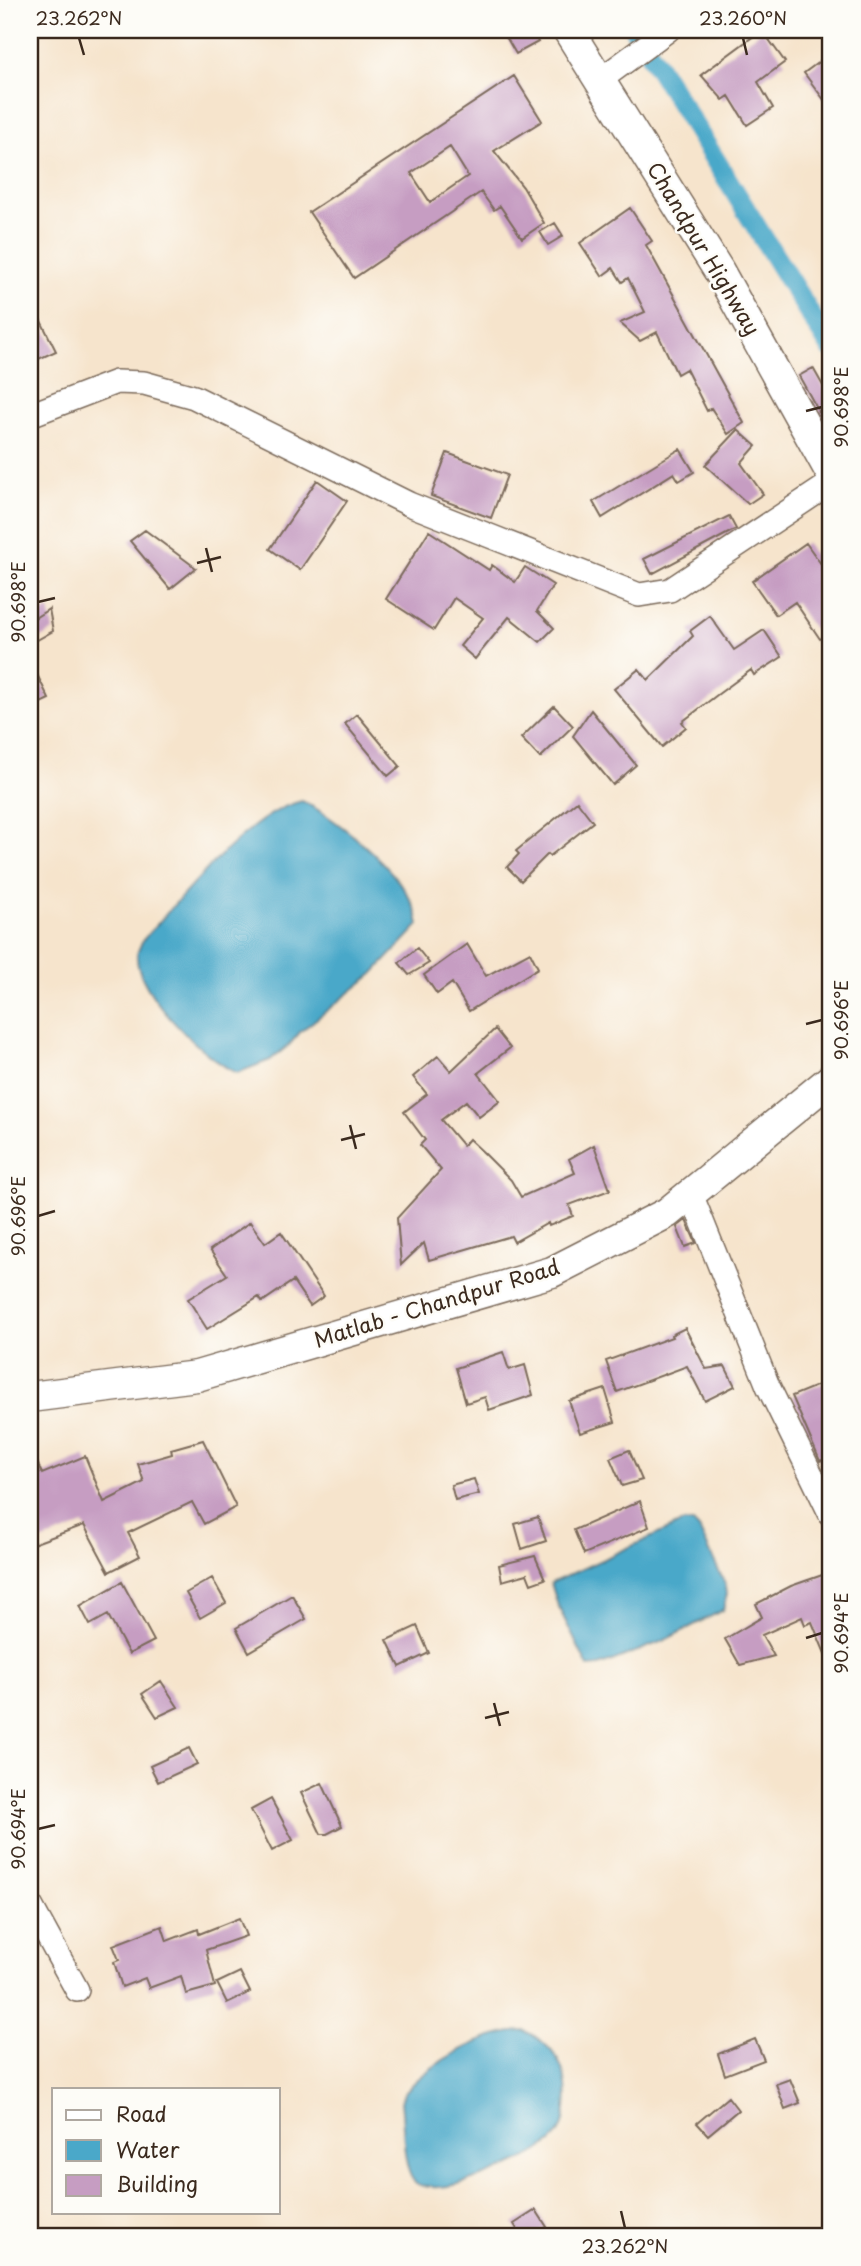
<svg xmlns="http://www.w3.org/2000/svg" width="861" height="2266" font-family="'Playpen Sans',sans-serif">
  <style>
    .water { fill: #4aa8c9; stroke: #426974; stroke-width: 2 }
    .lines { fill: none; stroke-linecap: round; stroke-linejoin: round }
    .canal { stroke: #4aa8c9; stroke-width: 21 }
    .building { fill: #c69dc2; fill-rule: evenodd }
    .minor-casing { stroke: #7c6b5b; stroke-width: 26 }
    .major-casing { stroke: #7c6b5b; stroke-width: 33 }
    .minor { stroke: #fff; stroke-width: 23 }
    .major { stroke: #fff; stroke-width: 30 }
    .ticks { fill: none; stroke: #3b2a1e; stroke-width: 2.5 }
    .labels { text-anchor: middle; stroke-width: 5; stroke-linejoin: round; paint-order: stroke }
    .street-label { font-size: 21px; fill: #3b2a1e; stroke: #fdfcf7 }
    .neatline { fill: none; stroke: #3b2a1e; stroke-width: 2.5 }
    .ticks-label { font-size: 18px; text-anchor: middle; fill: #3b2a1e }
  </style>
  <rect width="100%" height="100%" fill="#fdfcf7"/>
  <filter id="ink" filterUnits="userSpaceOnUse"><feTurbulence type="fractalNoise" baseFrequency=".0143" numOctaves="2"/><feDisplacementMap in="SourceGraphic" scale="14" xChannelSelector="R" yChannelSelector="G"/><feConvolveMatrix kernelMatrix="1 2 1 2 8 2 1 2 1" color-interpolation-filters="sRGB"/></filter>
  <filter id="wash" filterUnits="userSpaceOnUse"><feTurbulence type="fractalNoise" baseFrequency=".00686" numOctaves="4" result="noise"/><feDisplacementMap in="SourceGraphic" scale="28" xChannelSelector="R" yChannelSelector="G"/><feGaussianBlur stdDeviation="1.57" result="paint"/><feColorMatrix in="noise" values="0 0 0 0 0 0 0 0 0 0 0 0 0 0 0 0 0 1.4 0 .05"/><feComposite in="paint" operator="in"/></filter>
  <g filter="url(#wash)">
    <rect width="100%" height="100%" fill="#f6e4cc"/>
    <path class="water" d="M302,801c38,19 112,79 117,124l-46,49 -72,57 -12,14 -19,15 -33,13c-31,-13 -103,-82 -100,-118 1,-5 4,-11 6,-15 37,-40 106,-128 159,-139z
      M684,1522l9,1 6,6 27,57 1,8 -4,16 -60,31 -64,25 -11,1 -30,-61 -7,-23z
      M525,2031c33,16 45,43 41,78 -2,14 -4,24 -15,33 -19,17 -119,63 -138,38 -11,-15 -9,-58 -12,-78l3,-9c28,-31 79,-61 121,-62z"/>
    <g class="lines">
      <path class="canal" d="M635,30l196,318"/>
    </g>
    <g id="blocks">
      <path class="building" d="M502,30h29l7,12 -22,12z
        M762,30l23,32 -27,20 15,26 -26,17 -18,-29 -6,4 -22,-25z
        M831,53v56l-27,-36z
        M514,76l28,45 -48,30 29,36 21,36 -22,15 -22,-32 -6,4 -13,-18 -127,86 -45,-66zM450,147l18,29 -38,26 -19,-29z
        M630,208l22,33 -6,4 98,178 -16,11 -17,-26 -4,3 -21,-42 -9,5 -20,-42 -17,9 -20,-18 25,-11 -17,-34 -6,4 -9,-14 -11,8 -22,-33z
        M555,223l8,13 -15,9 -8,-13z
        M30,299l26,52 -26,12z
        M813,368l18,32v34l-32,-58z
        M738,430l18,16 -15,17 22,31 -15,10 -43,-39z
        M680,449l14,23 -15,9 -5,-8 -72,45 -9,-16z
        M447,453l60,22 -16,43 -60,-22z
        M317,480l30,21 -47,69 -30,-21z
        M729,516l7,13 -84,45 -8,-15z
        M145,530l51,38 -26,21 -40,-48z
        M429,531l60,39 3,-5 23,17 10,-15 28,18 -16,26 17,17 -14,14 -31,-25 -34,42 -15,-13 23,-28 -29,-20 -20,32 -48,-31z
        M806,543l25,35v54l-11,7 -25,-37 -19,13 -24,-34z
        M49,609l4,22 -23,13v-23z
        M710,616l24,34 30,-20 18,27 -28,18 -3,-5 -34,25 -35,27 4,5 -24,20 -48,-58 25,-20 9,11 45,-44 -3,-5z
        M30,660l19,39 -19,9z
        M554,706l19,20 -33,32 -19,-20z
        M591,710l45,55 -23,20 -40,-49z
        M357,714l43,52 -12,10 -43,-52z
        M577,801l16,21 -43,34 -2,-2 -27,27 -14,-14 12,-13 -3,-3z
        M467,944l19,32 44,-24 8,16 -69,43 -17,-28 -15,11 -13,-19z
        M417,948l12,15 -20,12 -10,-12z
        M495,1029l15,19 -32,25 22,28 -21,16 -13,-16 -25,19 22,26 6,-7 16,15 26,26 10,17 54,-24 -6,-14 25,-14 16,45 -41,15 4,11 -24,10 -1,-3 -34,19 -3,-6 -82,24 -5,-17 -23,22 -4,-47 44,-48 -21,-25 5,-5 -21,-28 23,-18 -14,-17 25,-21 13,15z
        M686,1220l10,23 -11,4 -8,-20z
        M250,1222l15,21 16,-11 43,64 -14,10 -17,-25 -31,21 -3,-5 -52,32 -19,-30 39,-24 -17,-25z
        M685,1328l21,41 19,-3 10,20 -30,15 -18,-35 -70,26 -11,-31 66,-24 -1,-2z
        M503,1352l6,18 16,-5 8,30 -44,15 -4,-13 -19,6 -10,-35z
        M831,1380v77l-11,4 -28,-65z
        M605,1389l10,33 -35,11 -11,-32z
        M203,1440l33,67 -32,17 -12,-22 -64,31 12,23 -31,16 -25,-47 -54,20v-100l12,29 43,-18 19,46 40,-20 -6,-18 34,-10 -1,-5z
        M629,1450l13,30 -20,6 -12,-28z
        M474,1479l5,15 -24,6 -4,-15z
        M640,1501l9,26 -65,27 -10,-24z
        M538,1517l8,24 -24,8 -7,-25z
        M535,1556l10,23 -14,5 -4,-10 -25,7 -3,-16z
        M831,1572v96l-19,-46 -7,3 -3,-8 -40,18 12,21 -34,9 -15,-26 37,-22 -6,-13 35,-18z
        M212,1578l14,25 -26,15 -14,-25z
        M122,1582l32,59 -25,13 -21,-39 -18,10 -10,-19z
        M292,1595l14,24 -57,33 -13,-24z
        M417,1626l12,27 -29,14 -13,-27z
        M161,1681l17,26 -21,10 -15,-23z
        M189,1748l8,16 -39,18 -8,-16z
        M322,1783l20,43 -15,8h-6l-20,-41z
        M271,1799l22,41 -21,11 -21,-41z
        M239,1918l7,18 -40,14 9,36 -29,8 -5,-18 -32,12 -4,-10 -23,9 -8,-25 5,-2 -6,-15 49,-19 5,15 31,-12 1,5z
        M240,1972l10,20 -23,11 -10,-20z
        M755,2039l9,21 -39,15 -7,-21z
        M790,2079l10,24 -15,6 -9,-25z
        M728,2097l10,13 -30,25 -11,-12z
        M536,2210l11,17 -15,9h-11l-7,-12z"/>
    </g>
  </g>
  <g filter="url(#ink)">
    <use href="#blocks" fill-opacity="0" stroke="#7c6b5b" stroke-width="2"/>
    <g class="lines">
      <defs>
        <path id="minor" d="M600,80l68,-50
          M30,415l86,-33 28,1 50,14 215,107 230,91 31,-5 161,-107
          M691,1194l77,192 63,129
          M30,1904l47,86"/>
        <path id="major" d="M568,30l151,241 112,202
          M30,1397l167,-21 355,-104 115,-59 164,-134"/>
      </defs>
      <use href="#minor" class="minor-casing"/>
      <use href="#major" class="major-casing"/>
      <use href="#minor" class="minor"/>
      <use href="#major" class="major"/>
    </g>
  </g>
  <path class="ticks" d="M79,38l5,17M743,38l4,17M806,411l16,-4M206,548l6,24M197,563l24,-6M38,602l17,-4M806,1024l16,-4M350,1125l6,24M341,1140l24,-6M38,1216l17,-5M806,1638l16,-5M494,1703l6,23M485,1718l24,-6M38,1829l17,-4M621,2211l4,17"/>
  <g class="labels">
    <g class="street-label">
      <text transform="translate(703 249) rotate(59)" y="7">Chandpur Highway</text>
      <text transform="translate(437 1304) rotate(-17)" y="7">Matlab - Chandpur Road</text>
    </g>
  </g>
  <rect width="861" height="2266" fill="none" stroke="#fdfcf7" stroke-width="77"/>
  <rect x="52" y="2088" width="228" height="126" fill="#fdfcf7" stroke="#afa8a0" stroke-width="2"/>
  <rect x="66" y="2110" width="35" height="10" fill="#ffffff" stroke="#afa8a0" stroke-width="2"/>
  <text x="116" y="2122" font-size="21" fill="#3b2a1e">Road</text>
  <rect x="66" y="2140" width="35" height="21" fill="#4aa8c9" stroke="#afa8a0" stroke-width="2"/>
  <text x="116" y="2158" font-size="21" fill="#3b2a1e">Water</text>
  <rect x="66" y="2175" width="35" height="21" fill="#c69dc2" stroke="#afa8a0" stroke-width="2"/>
  <text x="116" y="2192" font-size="21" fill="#3b2a1e">Building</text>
  <rect x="38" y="38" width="784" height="2190" class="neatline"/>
  <g class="ticks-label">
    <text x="79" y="25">23.262°N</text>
    <text x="743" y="25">23.260°N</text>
    <text transform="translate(842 407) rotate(-90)" y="6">90.698°E</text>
    <text transform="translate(19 602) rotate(-90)" y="6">90.698°E</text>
    <text transform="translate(842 1020) rotate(-90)" y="6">90.696°E</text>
    <text transform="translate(19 1216) rotate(-90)" y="6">90.696°E</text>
    <text transform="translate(842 1633) rotate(-90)" y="6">90.694°E</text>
    <text transform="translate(19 1829) rotate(-90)" y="6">90.694°E</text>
    <text x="625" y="2253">23.262°N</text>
  </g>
</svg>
